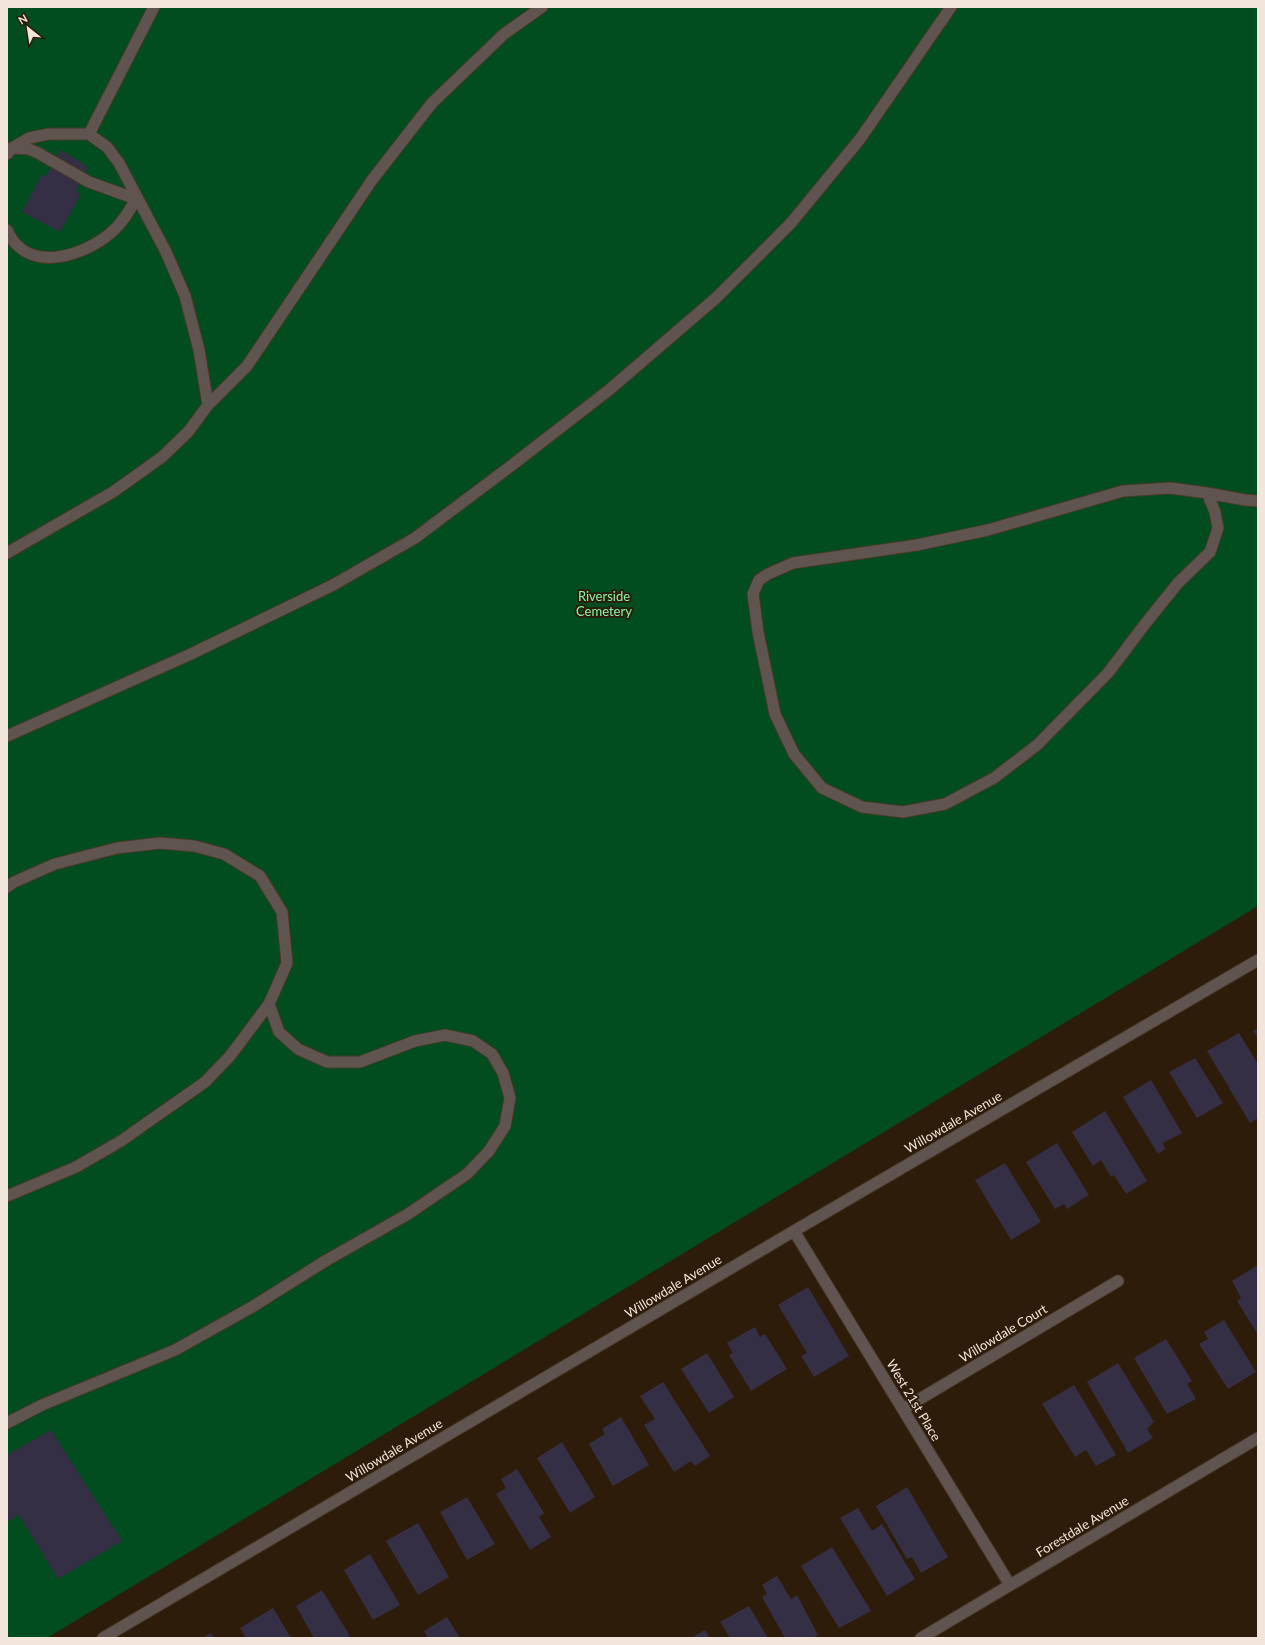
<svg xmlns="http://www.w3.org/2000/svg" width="1265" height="1645" font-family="Lato,sans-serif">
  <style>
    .green { fill: #014d20 }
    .building { fill: #352f45 }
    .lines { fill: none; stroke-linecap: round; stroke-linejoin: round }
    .service-casing { stroke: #493828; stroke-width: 13 }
    .minor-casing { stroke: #493828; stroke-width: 13 }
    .service { stroke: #605450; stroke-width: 11 }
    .minor { stroke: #605450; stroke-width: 11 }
    .labels { text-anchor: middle; stroke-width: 4; stroke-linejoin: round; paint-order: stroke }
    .park-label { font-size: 13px; fill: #86f5a1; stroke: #2e1c0b }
    .street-label { font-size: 13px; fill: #f2e5db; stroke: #2e1c0b }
  </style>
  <rect width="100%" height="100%" fill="#2e1c0b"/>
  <path class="green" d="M7,7h1251v899l-1211,732h-40z"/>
  <path class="building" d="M61,150l27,17 -12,24 5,3 -21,38 -38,-20 20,-38 4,2z
    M1258,1028v10l-5,-7z
    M1239,1033l19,31v54l-8,5 -43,-72z
    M1195,1058l28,45 -26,15 -28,-46z
    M1151,1080l31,53 -19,10 2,6 -7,5 -35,-57z
    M1105,1111l42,70 -21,13 -12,-19 -3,2 -10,-17 -8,6 -21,-34z
    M1057,1143l32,52 -22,14 -3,-5 -9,5 -29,-47z
    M1005,1163l36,59 -30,18 -36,-60z
    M1258,1265v70l-21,-34 4,-3 -9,-17z
    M808,1287l41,69 -35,21 -13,-21 6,-3 -29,-48z
    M1224,1320l32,52 -28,17 -29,-45 9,-5 -4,-7z
    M755,1327l5,10 5,-3 22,35 -36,22 -22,-36 4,-2 -6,-10z
    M1166,1339l26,42 -5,3 9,15 -29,15 -33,-56z
    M707,1353l27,44 -25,16 -28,-44z
    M1118,1363l36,59 -7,7 6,9 -25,15 -41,-71z
    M663,1382l47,74 -15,10 -4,-5 -17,11 -30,-47 11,-6 -15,-23z
    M1074,1385l42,70 -20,11 -10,-16 -11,7 -33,-53z
    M621,1417l28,48 -36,21 -24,-42 16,-10 -3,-5z
    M51,1430l71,111 -64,38 -39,-64 -12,7v-67z
    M562,1442l33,55 -25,16 -33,-55z
    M517,1469l27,44 -5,4 12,20 -21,13 -34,-56 10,-6 -5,-9z
    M907,1487l41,70 -27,16 -9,-16 -5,2 -31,-53z
    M467,1497l28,47 -28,16 -27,-48z
    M858,1508l14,23 10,-7 33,55 -28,17 -47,-78z
    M418,1523l31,54 -31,18 -32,-54z
    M832,1547l39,64 -32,17 -38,-62z
    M370,1554l30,51 -27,15 -29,-50z
    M777,1576l14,23 6,-4 21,40 -5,3h-28l-23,-41 5,-3 -5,-9z
    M322,1590l28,46 -3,2h-33l-18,-32z
    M749,1606l19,32h-38l-10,-16z
    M273,1608l18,30h-45l-6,-10z
    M447,1617l13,21h-32l-4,-7z
    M705,1630l5,8h-19z
    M211,1633l3,5h-11z"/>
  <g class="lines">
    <defs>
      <path id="service" d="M89,134l65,-127
        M11,148l18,1 9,4 51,29 47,17
        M7,154l5,-6 17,-10 20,-4h40l18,13 12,16 47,89 19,44 14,54 9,55
        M7,230c20,46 80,26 108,-1 9,-9 15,-19 21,-30
        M1207,493l8,19 3,16 -8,24 -32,31 -33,41 -37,49 -71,72 -43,33 -49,26 -42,8 -41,-5 -40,-19 -28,-34 -19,-40 -17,-82 -5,-38 6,-14 9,-6 25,-11 124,-18 71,-15 135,-39 47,-3 37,5 38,7 13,1
        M7,553l106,-61 49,-35 26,-25 20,-27 39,-39 125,-186 60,-77 72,-69 38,-27
        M7,736l184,-82 142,-69 82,-47 101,-76 93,-72 107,-92 75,-75 69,-84 91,-132
        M7,887l7,-5 41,-18 62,-16 43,-5 34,3 30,8 36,22 22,36 5,51 -18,41 -39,52 -25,26 -84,59 -45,26 -69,29
        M903,1409l215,-128
        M7,1423l35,-18 133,-55 77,-43 75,-47 81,-46 59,-40 22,-23 16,-25 5,-28 -7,-25 -11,-19 -19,-13 -28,-6 -30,6 -55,21h-33l-29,-13 -19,-17 -10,-28"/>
      <path id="minor" d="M794,1231l216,354
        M103,1638l691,-407 464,-271
        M921,1638l337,-200"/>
    </defs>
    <use href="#service" class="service-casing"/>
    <use href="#minor" class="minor-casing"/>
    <use href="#service" class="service"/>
    <use href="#minor" class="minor"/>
  </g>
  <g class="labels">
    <g class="park-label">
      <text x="604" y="601">Riverside<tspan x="604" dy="15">Cemetery</tspan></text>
    </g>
    <g class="street-label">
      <text transform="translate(953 1122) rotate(-30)" y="5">Willowdale Avenue</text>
      <text transform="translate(673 1286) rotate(-31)" y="5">Willowdale Avenue</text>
      <text transform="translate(1003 1333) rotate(-31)" y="5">Willowdale Court</text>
      <text transform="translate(914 1400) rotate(59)" y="5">West 21st Place</text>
      <text transform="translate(394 1450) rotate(-31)" y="5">Willowdale Avenue</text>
      <text transform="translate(1082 1526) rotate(-31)" y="5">Forestdale Avenue</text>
    </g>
  </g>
  <rect width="1265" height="1645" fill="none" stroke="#f2e5db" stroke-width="16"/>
  <g transform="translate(28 28) rotate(330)" stroke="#2e1c0b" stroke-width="3" paint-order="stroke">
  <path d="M0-3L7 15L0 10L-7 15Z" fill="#f2e5db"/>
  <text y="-6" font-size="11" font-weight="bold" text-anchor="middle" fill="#f2e5db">N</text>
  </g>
</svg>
